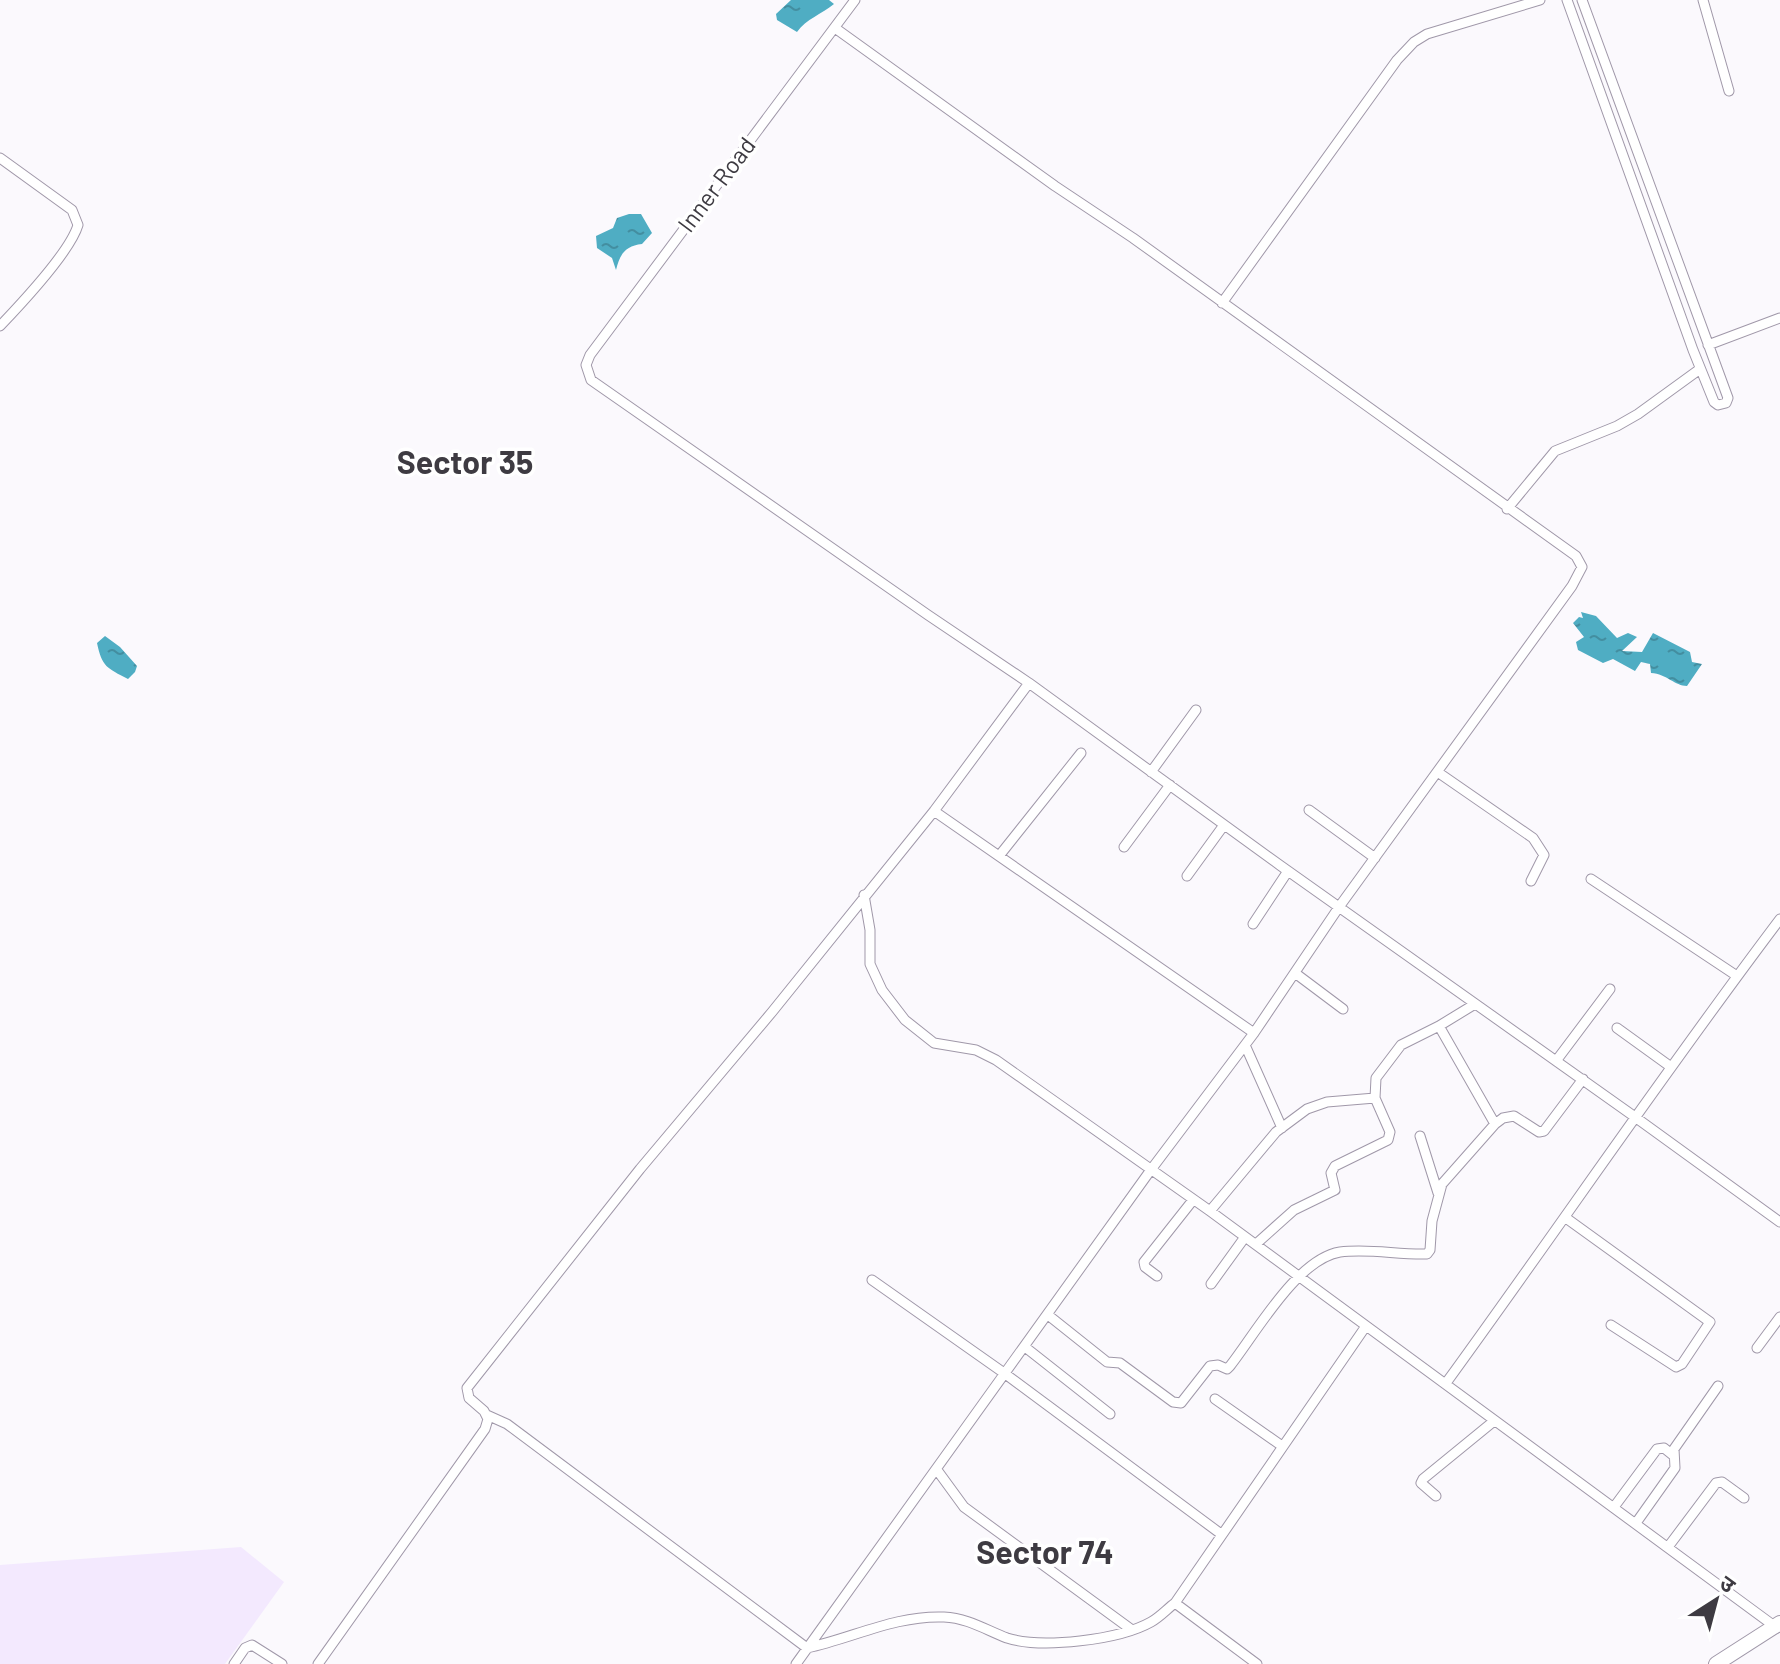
<svg xmlns="http://www.w3.org/2000/svg" width="1780" height="1664" font-family="Barlow,'Noto Sans Devanagari',sans-serif">
  <style>
    .built { fill: #f3e9fe }
    .water { fill: url(#water-ripples) }
    .lines { fill: none; stroke-linecap: round; stroke-linejoin: round }
    .street-casing { stroke: #a098a9; stroke-width: 11 }
    .secondary-casing { stroke: #a098a9; stroke-width: 16 }
    .street { stroke: #fff; stroke-width: 9 }
    .secondary { stroke: #fff; stroke-width: 14 }
    .labels { text-anchor: middle; stroke-width: 7; stroke-linejoin: round; paint-order: stroke }
    .street-label { font-size: 24px; fill: #3e3b42; stroke: #fff }
    .district-label { font-size: 32px; font-weight: bold; fill: #3e3b42; stroke: #fff }
  </style>
  <defs>
    <pattern id="water-ripples" width="26" height="14" patternUnits="userSpaceOnUse" patternTransform="scale(2)"><rect width="26" height="14" fill="#4fadc3"/><path d="M2 4q2-2 4 0t4 0M15 11q2-2 4 0t4 0" fill="none" stroke="#438ea0"/></pattern>
  </defs>
  <rect width="100%" height="100%" fill="#fbf9fd"/>
  <path class="built" d="M241,1547l43,35 -59,82h-225v-99z"/>
  <path class="water" d="M791,0h38l5,4c-12,10 -28,15 -37,28l-20,-12 -1,-6z
    M629,214h12l11,19 -10,11c-17,2 -22,10 -26,26l-4,-12 -15,-10 -1,-12 17,-8 4,-10z
    M1581,612l15,4 21,22 11,-5 9,4 -15,14 20,1 11,-19 37,19 2,10 10,2 -15,22c-12,0 -20,-12 -36,-13l-1,-9 -9,-2 -6,9 -22,-12 -10,4 -25,-13 -2,-8 8,-5 -11,-14 6,-6 4,1z
    M105,636l15,11 17,19 -2,6 -7,7c-21,-11 -26,-12 -31,-36z"/>
  <g class="lines">
    <defs>
      <path id="street" d="M855,0l-265,355 -4,10 5,15 337,235 101,68 252,183 354,251 145,105
        M1567,0l126,350 21,52 4,3 8,-2 2,-5 -146,-398
        M1703,0l26,91
        M0,158l72,52 6,15c-8,27 -57,79 -78,101
        M1222,303l175,-243 17,-18 13,-8 113,-34
        M1708,345l72,-27
        M1507,509l48,-58 62,-25 21,-12 62,-45
        M1151,772l45,-62
        M1439,773l94,65 11,17 -13,26
        M1309,810l66,48
        M934,811l320,222
        M1124,847l46,-62
        M999,856l82,-103
        M1187,876l37,-51
        M1591,879l146,97
        M864,895l6,35v34l12,26 23,30 29,23 42,7 20,10 214,151 567,417
        M1253,924l35,-53
        M1295,973l48,36
        M1439,1026l56,98
        M1617,1028l54,39
        M1245,1045l37,83
        M1556,1061l54,-72
        M1420,1136l18,57
        M1210,1211l66,-79 31,-23 20,-7 48,-4 1,-20 25,-33 38,-19 36,-22
        M1566,1218l144,104 -28,42 -6,3 -65,-42
        M1256,1244l38,-34 41,-20 -4,-17 4,-7 53,-26 2,-8 -15,-34
        M1157,1276l-12,-9 -1,-5 49,-62
        M872,1280l132,93 217,161
        M1211,1284l34,-47
        M1048,1315l59,47 13,1 53,39 8,1 29,-37 8,-1 9,4 3,-3c26,-33 67,-107 110,-114 29,-4 58,3 87,2l3,-4 2,-29 10,-37 53,-60 8,-6 11,-2 25,16 5,-1 39,-52
        M1025,1347l85,67
        M1757,1348l23,-31
        M1446,1383c112,-154 219,-312 334,-464
        M1215,1399l67,47
        M487,1415l20,9 300,224c46,-10 89,-33 137,-31 24,1 42,13 63,21 35,11 112,2 144,-16 9,-5 16,-13 24,-19l191,-277
        M937,1470l27,37 168,123
        M1436,1496l-15,-13 2,-4 71,-58
        M1614,1507l43,-58 7,-1 10,8
        M1636,1523l39,-55 -1,-19 44,-63
        M1668,1547l48,-64 6,-1 22,16
        M1175,1603l82,61
        M234,1664l11,-16 7,-3 30,19
        M318,1664l167,-235 3,-10 -4,-8 -15,-13 -2,-10 173,-219 132,-157 162,-201 95,-128
        M796,1664l354,-493 104,-138 85,-126 233,-321 10,-19 -6,-11 -443,-318 -78,-52 -220,-158"/>
      <path id="secondary" d="M1716,1664l64,-41"/>
    </defs>
    <use href="#street" class="street-casing"/>
    <use href="#secondary" class="secondary-casing"/>
    <use href="#street" class="street"/>
    <use href="#secondary" class="secondary"/>
  </g>
  <g class="labels">
    <g class="street-label">
      <text transform="translate(717 185) rotate(-53)" y="8">Inner Road</text>
    </g>
    <g class="district-label">
      <text x="465" y="474">Sector 35</text>
      <text x="1045" y="1564">Sector 74</text>
    </g>
  </g>
  <g transform="translate(1716 1600) rotate(36)" stroke="#ffffff" stroke-width="6" paint-order="stroke">
  <path d="M0-6L14 30L0 20L-14 30Z" fill="#3e3b42"/>
  <text y="-12" font-size="22" font-weight="bold" text-anchor="middle" fill="#3e3b42">उ</text>
  </g>
</svg>
